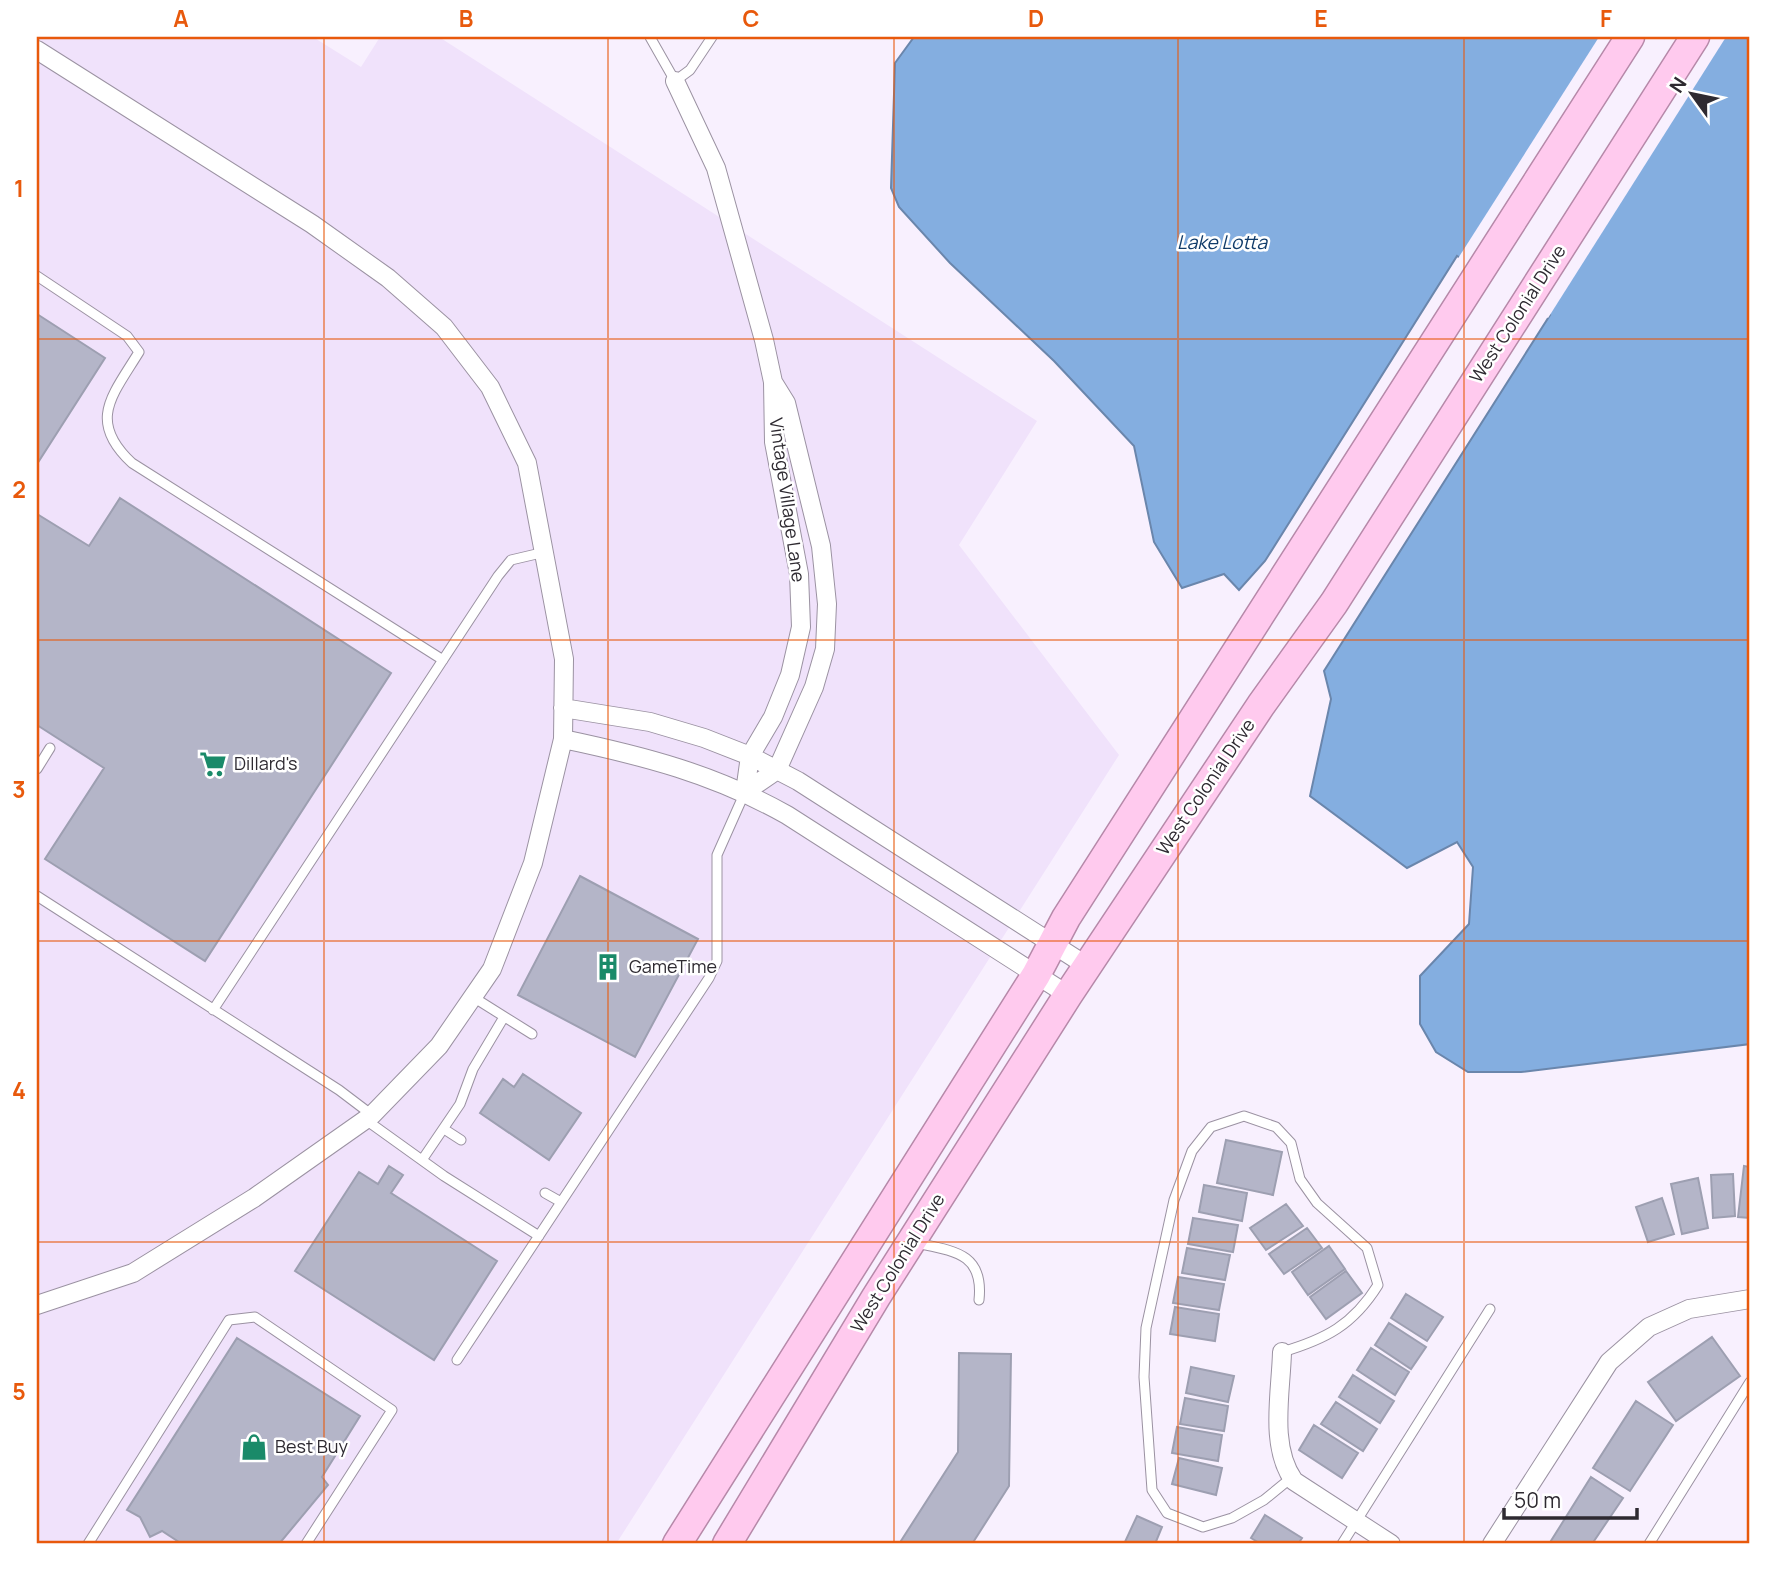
<svg xmlns="http://www.w3.org/2000/svg" width="1787" height="1581" font-family="Manrope,sans-serif">
  <style>
    .built { fill: #f0e2fb }
    .water { fill: #84aee0; stroke: #6a86ac; stroke-width: 2 }
    .pier { fill: #f8f0fe }
    .building { fill: #b4b5c8; stroke: #9d9fb1; stroke-width: 2 }
    .lines { fill: none; stroke-linecap: round; stroke-linejoin: round }
    .service-casing { stroke: #9b92a2; stroke-width: 11 }
    .minor-casing { stroke: #9b92a2; stroke-width: 20 }
    .trunk-casing { stroke: #b689a9; stroke-width: 31 }
    .service { stroke: #fff; stroke-width: 9 }
    .minor { stroke: #fff; stroke-width: 18 }
    .trunk { stroke: #ffcaee; stroke-width: 28 }
    .grid { fill: none; stroke: #e8590c; stroke-width: 2; stroke-opacity: 0.55 }
    .labels { text-anchor: middle; stroke-width: 5; stroke-linejoin: round; paint-order: stroke }
    .street-label { font-size: 18px; fill: #2e2a31; stroke: #fff }
    .poi-label { font-size: 18px; fill: #2e2a31; stroke: #fff; text-anchor: start }
    .water-label { font-size: 19px; font-style: italic; fill: #113c6a; stroke: #fff }
    .neatline { fill: none; stroke: #e8590c; stroke-width: 2.5 }
    .grid-label { font-size: 23px; text-anchor: middle; font-weight: bold; fill: #e8590c }
  </style>
  <rect width="100%" height="100%" fill="#f8f0fe"/>
  <path class="built" d="M37,37h276l48,30 19,-30h59l598,384 -78,124 160,210 -503,789h-579z"/>
  <path class="water" d="M914,37h836v1007l-229,28h-53l-32,-20 -16,-28v-48l49,-52 4,-57 -16,-25 -50,26 -97,-72 21,-97 -7,-28 226,-356 -93,-59 -192,305 -26,29 -15,-16 -42,14 -28,-46 -20,-96 -80,-85 -104,-98 -51,-56 -8,-19 4,-125z"/>
  <path class="pier" d="M1599,37h127l-178,281 -91,-58z"/>
  <path class="building" d="M37,314l68,44 -68,106z
    M120,498l271,175 -186,288 -160,-102 59,-91 -67,-43v-211l52,32z
    M580,876l118,63 -63,118 -117,-62z
    M523,1074l58,39 -32,47 -69,-47 23,-34 11,8z
    M1226,1140l56,12 -9,43 -56,-12z
    M389,1166l14,9 -12,18 106,68 -63,99 -139,-89 64,-99 19,12z
    M1744,1166l6,1v51l-12,-1z
    M1733,1174l2,42 -22,2 -2,-43z
    M1698,1178l10,50 -26,6 -11,-50z
    M1204,1185l43,8 -5,28 -43,-9z
    M1662,1198l12,36 -26,8 -12,-35z
    M1286,1204l17,22 -37,24 -16,-22z
    M1193,1218l45,7 -5,27 -45,-8z
    M1307,1228l15,20 -38,26 -15,-20z
    M1329,1246l16,23 -37,26 -16,-23z
    M1187,1248l43,7 -5,25 -43,-7z
    M1346,1271l16,22 -36,26 -16,-22z
    M1178,1277l46,7 -5,26 -46,-7z
    M1406,1294l37,23 -16,24 -36,-23z
    M1175,1307l44,7 -4,27 -45,-7z
    M1389,1323l37,24 -15,22 -36,-24z
    M1712,1337l28,39 -64,45 -28,-39z
    M237,1338l123,78 -38,61 6,8 -49,59h-97l-20,-13 -12,6 -10,-20 -13,-7z
    M1371,1348l38,24 -14,23 -38,-25z
    M959,1353l52,1 -2,132 -37,58h-73l59,-92z
    M1191,1367l43,9 -6,26 -42,-9z
    M1353,1375l41,26 -14,22 -41,-26z
    M1185,1398l43,8 -4,25 -44,-7z
    M1636,1401l37,24 -43,66 -37,-23z
    M1336,1402l41,27 -14,22 -42,-27z
    M1314,1425l44,28 -16,25 -43,-28z
    M1177,1427l45,8 -4,26 -46,-8z
    M1179,1458l43,10 -6,27 -44,-11z
    M1591,1477l32,21 -31,46h-43z
    M1265,1515l37,23 -4,6h-37l-10,-6z
    M1137,1516l25,11 -7,17h-31z"/>
  <g class="lines">
    <defs>
      <path id="service" d="M650,37l25,44 15,-11 22,-33
        M37,276l90,60 12,16c-27,44 -52,69 -7,111l311,197
        M37,769l13,-21
        M37,896l302,194 33,25
        M473,997l59,37
        M213,1010l285,-434 13,-16 34,-8
        M366,1120l78,56 95,60
        M444,1129l17,11
        M422,1160l38,-56 13,-35 31,-52
        M545,1193l16,9
        M916,1243c38,8 68,10 63,57
        M1282,1352c44,-13 71,-27 96,-67l-11,-37 -50,-45 -17,-24 -9,-36 -15,-16 -32,-11 -33,11 -19,24 -18,49 -28,128 -2,49 8,113 15,23 36,14 29,-9 32,-18 27,-22
        M457,1360l252,-382 8,-17v-106l28,-63
        M88,1544l141,-224 26,-3 137,93 -86,134
        M1342,1544l148,-235
        M1649,1544l101,-162"/>
      <path id="minor" d="M37,50l275,174 76,54 56,49 46,60 37,76 37,196 -1,80 -30,124 -41,106 -53,77 -67,69 -118,83 -121,75 -96,32
        M675,81l41,87 48,172 9,42 1,60 25,132 2,53 -11,48 -17,42 -23,39 -5,36
        M563,708l87,14 54,16 46,18 48,25 289,185
        M563,739c81,17 151,35 224,76l281,180
        M745,792l32,-22 37,-83 11,-38 2,-45 -6,-58 -35,-143 -13,-21
        M1282,1352c-1,41 -13,94 12,129l97,63
        M1492,1544l117,-182 40,-35 40,-18 61,-10"/>
      <path id="trunk" d="M677,1544l359,-569 30,-57 564,-881
        M727,1544l149,-247 192,-302 193,-290 73,-102 361,-566"/>
    </defs>
    <use href="#service" class="service-casing"/>
    <use href="#minor" class="minor-casing"/>
    <use href="#trunk" class="trunk-casing"/>
    <use href="#service" class="service"/>
    <use href="#minor" class="minor"/>
    <use href="#trunk" class="trunk"/>
  </g>
  <path class="grid" d="M324,37v1507M608,37v1507M894,37v1507M1178,37v1507M1464,37v1507M37,339h1713M37,640h1713M37,941h1713M37,1242h1713"/>
  <defs>
    <symbol id="supermarket-bare" viewBox="-9 -9 18 18"><path d="M-6-5.5h2.5l.6 2H6L4.5 2H-2.5L-4.4-4H-6ZM-1.5 3.2a1.3 1.3 0 1 0 .1 0ZM3 3.2a1.3 1.3 0 1 0 .1 0Z" fill="#1a8a69" stroke="#fff" stroke-width="2.5" paint-order="stroke"/></symbol>
    <symbol id="building-bare" viewBox="-9 -9 18 18"><path d="M-4-6H4V6H1V3H-1V6H-4ZM-2.5-4.3h1.7v1.8h-1.7ZM.8-4.3h1.7v1.8H.8ZM-2.5-1h1.7V.8h-1.7ZM.8-1h1.7V.8H.8Z" fill="#1a8a69" stroke="#fff" stroke-width="2.5" paint-order="stroke"/></symbol>
    <symbol id="shop-bare" viewBox="-9 -9 18 18"><path d="M-5-2.5h2.3a2.7 3.5 0 0 1 5.4 0H5L5.5 6h-11ZM-1.5-2.5h3a1.5 2.3 0 0 0-3 0Z" fill="#1a8a69" stroke="#fff" stroke-width="2.5" paint-order="stroke"/></symbol>
  </defs>
  <g fill-rule="evenodd">
    <use href="#supermarket-bare" x="194" y="745" width="38" height="38"/>
    <use href="#building-bare" x="589" y="948" width="38" height="38"/>
    <use href="#shop-bare" x="235" y="1428" width="38" height="38"/>
  </g>
  <g class="labels">
    <g class="street-label">
      <text transform="translate(1518 314) rotate(-57)" y="6">West Colonial Drive</text>
      <text transform="translate(787 500) rotate(82)" y="6">Vintage Village Lane</text>
      <text transform="translate(1206 787) rotate(-56)" y="6">West Colonial Drive</text>
      <text transform="translate(898 1263) rotate(-58)" y="6">West Colonial Drive</text>
    </g>
    <g class="poi-label">
      <text x="234" y="770">Dillard's</text>
      <text x="629" y="973">GameTime</text>
      <text x="275" y="1453">Best Buy</text>
    </g>
    <g class="water-label">
      <text x="1222" y="249">Lake Lotta</text>
    </g>
  </g>
  <rect width="1787" height="1581" fill="none" stroke="#ffffff" stroke-width="77"/>
  <g transform="translate(1692 94) rotate(303)" stroke="#ffffff" stroke-width="5" paint-order="stroke">
  <path d="M0-5L12 26L0 18L-12 26Z" fill="#2e2a31"/>
  <text y="-10" font-size="19" font-weight="bold" text-anchor="middle" fill="#2e2a31">N</text>
  </g>
  <path d="M1504 1508v10h133v-10" fill="none" stroke="#2e2a31" stroke-width="3.5"/>
  <text x="1514" y="1508" font-size="21" fill="#2e2a31" stroke="#ffffff" stroke-width="5" paint-order="stroke">50 m</text>
  <rect x="38" y="38" width="1710" height="1504" class="neatline"/>
  <g class="grid-label">
    <text x="181" y="27">A</text>
    <text x="466" y="27">B</text>
    <text x="751" y="27">C</text>
    <text x="1036" y="27">D</text>
    <text x="1321" y="27">E</text>
    <text x="1606" y="27">F</text>
    <text x="19" y="197">1</text>
    <text x="19" y="498">2</text>
    <text x="19" y="798">3</text>
    <text x="19" y="1099">4</text>
    <text x="19" y="1400">5</text>
  </g>
</svg>
